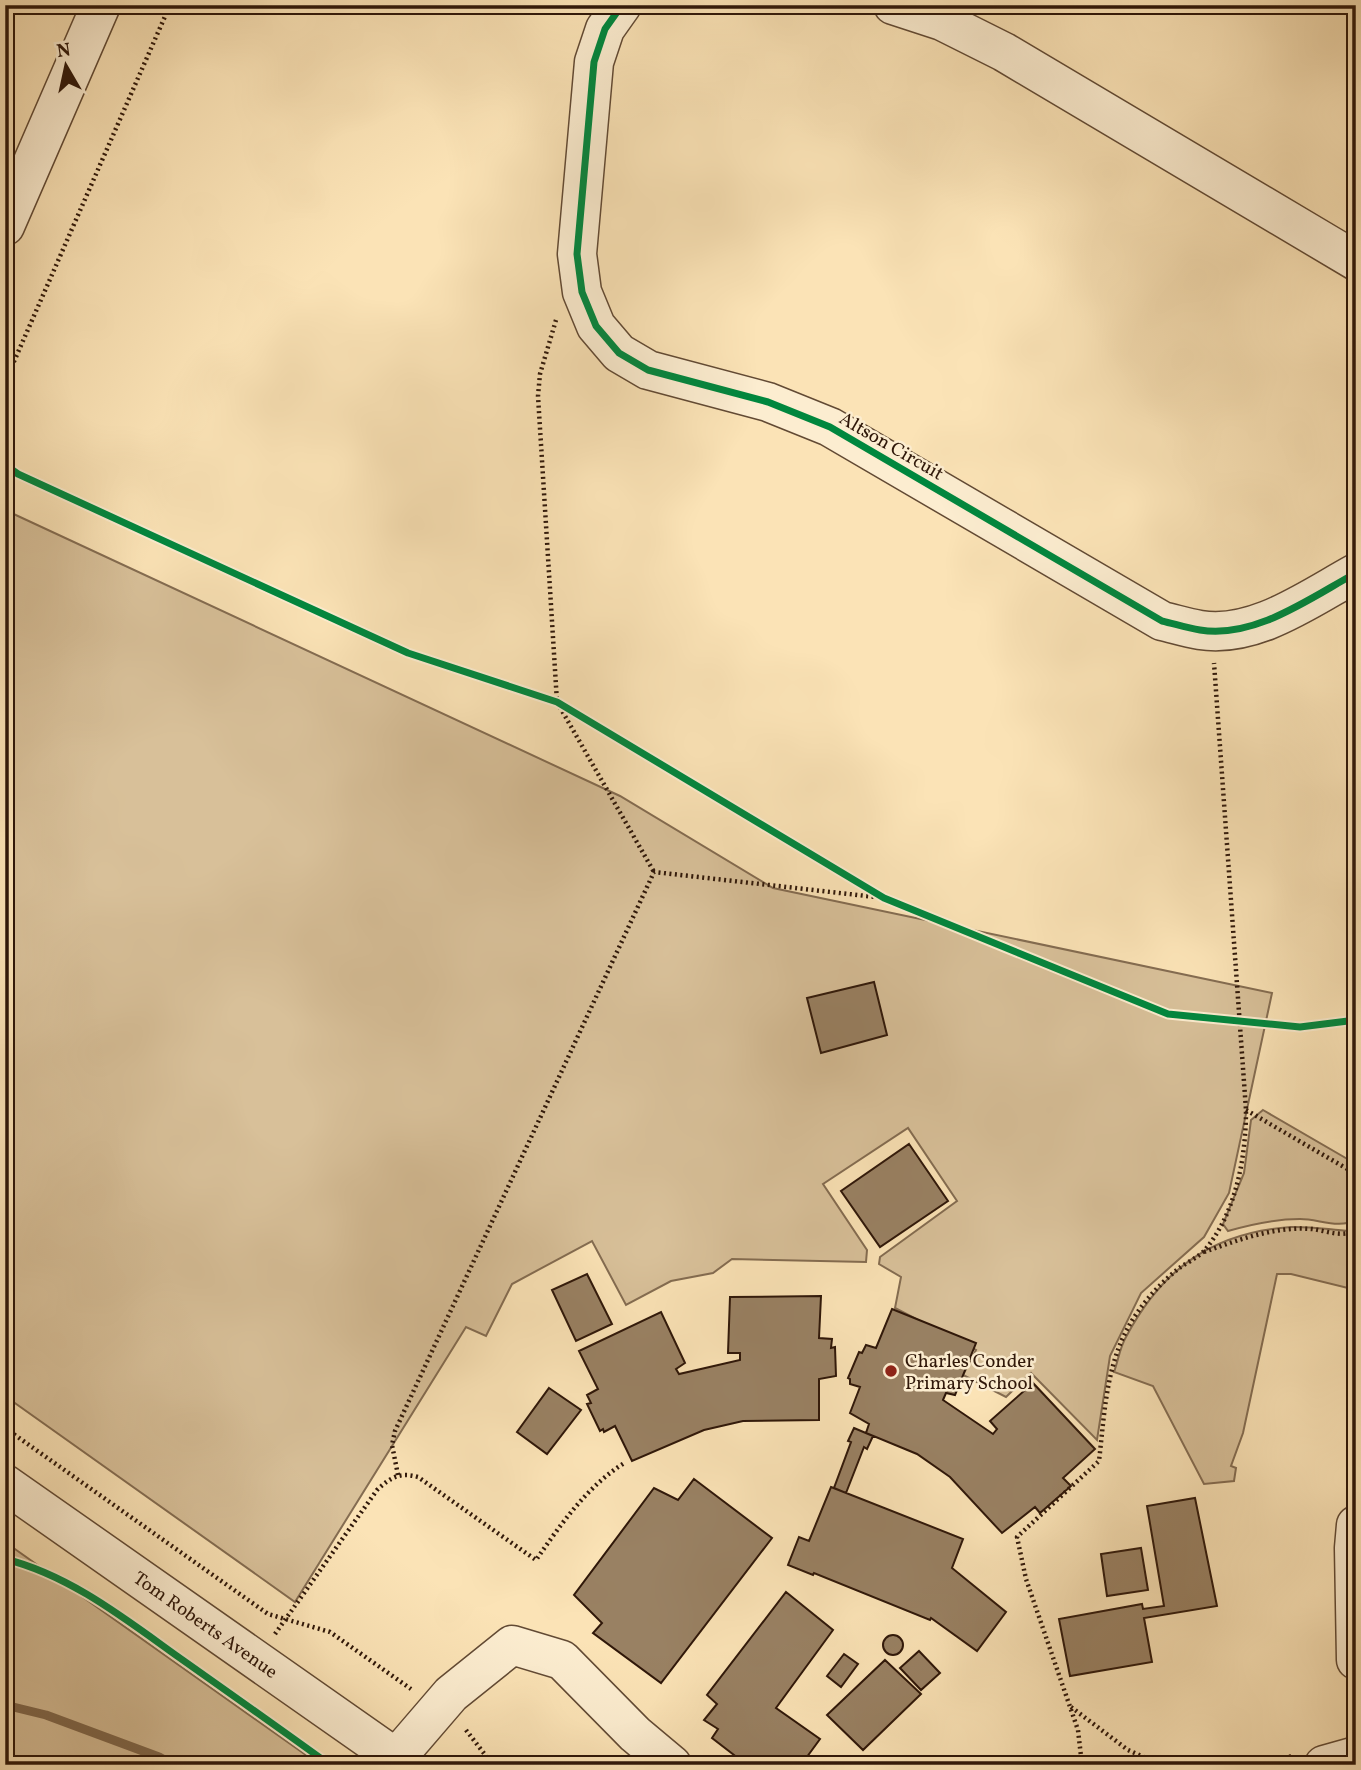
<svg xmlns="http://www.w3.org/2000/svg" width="1361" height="1770" font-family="Vollkorn,serif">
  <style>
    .green { fill: #d8c099; stroke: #846c51; stroke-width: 2 }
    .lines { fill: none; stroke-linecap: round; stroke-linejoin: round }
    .stream { stroke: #80684d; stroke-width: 9 }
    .building { fill: #998163; stroke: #2f1709; stroke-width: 2 }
    .minor-casing { stroke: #624a34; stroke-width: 41 }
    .path { stroke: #2f1709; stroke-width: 4.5; stroke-dasharray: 2 3.5; stroke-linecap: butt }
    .minor { stroke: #fcedd0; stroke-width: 38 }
    .cycleway-casing { stroke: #fcedd0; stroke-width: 11 }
    .cycleway { stroke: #00873e; stroke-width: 7 }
    .poi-dot { fill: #8f2418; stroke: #fcedd0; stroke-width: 2.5 }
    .labels { text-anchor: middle; stroke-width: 5; stroke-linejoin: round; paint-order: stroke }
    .street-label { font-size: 19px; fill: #2f1709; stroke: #fcedd0 }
    .poi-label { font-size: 19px; fill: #2f1709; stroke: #fcedd0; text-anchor: start }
  </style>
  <rect width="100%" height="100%" fill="#fbe3b6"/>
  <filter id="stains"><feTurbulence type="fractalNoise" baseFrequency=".00286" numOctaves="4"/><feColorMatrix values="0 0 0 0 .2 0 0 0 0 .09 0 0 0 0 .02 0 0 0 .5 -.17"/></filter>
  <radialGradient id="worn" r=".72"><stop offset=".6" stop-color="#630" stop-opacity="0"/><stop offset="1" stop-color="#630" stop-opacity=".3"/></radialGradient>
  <path class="green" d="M5,510l615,286 153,92 499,105 -43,200 -25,44 -63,56 -31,63 -13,84 -66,-67 -25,24 -43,-22 13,-25 -81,-42 6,-31 -22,-13 1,-7 77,-56 -49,-73 -85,56 44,66 -1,12 -134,-3 -19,14 -42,8 -45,24 -34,-64 -80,43 -26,52 -20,-9 -171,275 -290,-206z
    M1263,1110l93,54v56c-18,9 -37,-1 -56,-1 -25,0 -48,5 -72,12l-5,-7 21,-51 7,-53z
    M1356,1226v64l-65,-16h-14l-34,159 -12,33 5,2 -2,13 -30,3 -51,-98 -39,-14c4,-11 6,-25 12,-35 36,-68 87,-105 165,-110 19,-1 40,3 59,4z
    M5,1542l315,223h-315z"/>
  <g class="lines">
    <path class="stream" d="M5,1705l41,10 113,42 14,8"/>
  </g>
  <path class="building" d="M874,982l13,53 -66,18 -14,-55z
    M909,1144l39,57 -68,46 -39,-56z
    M587,1274l25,50 -36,17 -24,-51z
    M821,1296l-2,42 13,1 -1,9 4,-1 1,29 -17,3v41l-76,1 -39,9 -72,31 -17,-35 -11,6 -1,-3 -3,2 -13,-27 4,-1 -4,-8 11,-6 -19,-38 82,-39 24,51 -9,6 3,5 61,-14v-7h-12l2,-56z
    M892,1309l84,34 -21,52 -9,-2 -3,7 50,34 4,-5 -7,-8 43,-38 62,66 -32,29 8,8 -31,27 -5,-6 -33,26 -52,-56 -33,-23 -51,-21 3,-9 -19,-11 10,-26 -10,-3v-5l-2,-1 11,-26 3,1 4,-8 10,3z
    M549,1388l32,22 -34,44 -30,-22z
    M854,1428l19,8 -6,13 -3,-2 -18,46 -12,-5 17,-46 -3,-1z
    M694,1479l78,59 -111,145 -68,-50 9,-10 -28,-28 80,-107 24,12z
    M831,1487l132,52 -11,29 54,44 -29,39 -46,-33 -1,2 -116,-47 -1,2 -25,-10 11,-28 10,4z
    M1195,1498l22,108 -73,12 8,44 -82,14 -11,-57 83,-15 1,5 21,-3 -17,-100z
    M1141,1548l7,42 -41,6 -6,-42z
    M786,1592l47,38 -57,78 44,31 -19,26h-54l-35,-27 6,-9 -14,-9 13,-16 -10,-9z
    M883 1645a10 10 0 1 1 20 0a10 10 0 1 1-20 0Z
    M919,1651l21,22 -19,17 -21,-22z
    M844,1654l14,10 -17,23 -14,-11z
    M885,1660l36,34 -58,56 -36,-35z"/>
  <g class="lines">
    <defs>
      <path id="minor" d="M622,5l-17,24 -11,33 -17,192 5,38 14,34 23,27 29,17 120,32 62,25 332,194c13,3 25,7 38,9 55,9 110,-32 156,-57
        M893,5l49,16 62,31 352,209
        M5,226l96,-221
        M5,1484l401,281
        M1356,1525l-2,23 2,112
        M396,1758l55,-64 61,-49 50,15 73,74 37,31
        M1324,1765l32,-9"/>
    </defs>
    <use href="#minor" class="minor-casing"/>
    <path class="path" d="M556,320l-16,54 -2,22 19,306 97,170
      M5,382l165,-377
      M1246,1110l110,64
      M1204,1252c34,-12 71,-26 108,-23 15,2 31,9 44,1
      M5,1428l263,186 62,18 81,57
      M398,1475l-6,-30 3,-14 259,-559 230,26
      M275,1634l102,-144c14,-13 23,-18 41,-13l118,83c25,-36 52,-75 90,-98
      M1071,1707l57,43 33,15
      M466,1730l27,35
      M1082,1765l-4,-35 -52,-151 -9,-42 82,-76c6,-51 7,-104 38,-148 11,-16 26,-32 41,-44 8,-6 19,-11 26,-18 32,-37 42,-94 42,-141l-32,-447
      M1269,1765l25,-10"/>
    <use href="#minor" class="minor"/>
    <defs>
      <path id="cycleway" d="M622,5l-17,24 -11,33 -17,192 5,38 14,34 23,27 29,17 120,32 62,25 332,194c13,3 25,7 38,9 55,9 110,-32 156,-57
        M5,465l13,9 390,179 149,49 327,196 284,116 132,13 56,-7
        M5,1559c64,16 119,59 172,97 51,36 102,72 153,109"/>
    </defs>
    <use href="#cycleway" class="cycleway-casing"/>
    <use href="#cycleway" class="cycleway"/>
  </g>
  <circle class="poi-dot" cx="891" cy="1371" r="7"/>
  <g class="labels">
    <g class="street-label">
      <text transform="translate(892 445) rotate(30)" y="7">Altson Circuit</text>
      <text transform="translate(206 1624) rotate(35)" y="7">Tom Roberts Avenue</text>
    </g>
    <g class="poi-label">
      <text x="905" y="1367">Charles Conder<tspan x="905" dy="22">Primary School</tspan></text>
    </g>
  </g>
  <rect width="1361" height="1770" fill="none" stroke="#fbe3b6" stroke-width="28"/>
  <rect x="7" y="7" width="1347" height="1756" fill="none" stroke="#2f1709" stroke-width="3.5"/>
  <rect x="14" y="14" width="1333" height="1742" fill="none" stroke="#2f1709" stroke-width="2"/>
  <g transform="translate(66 66) rotate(351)" stroke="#fcedd0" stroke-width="5" paint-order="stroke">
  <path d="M0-5L12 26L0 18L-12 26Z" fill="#2f1709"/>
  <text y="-10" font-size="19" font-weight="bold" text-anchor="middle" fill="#2f1709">N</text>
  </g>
  <rect width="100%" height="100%" filter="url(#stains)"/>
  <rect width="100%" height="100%" fill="url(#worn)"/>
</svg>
